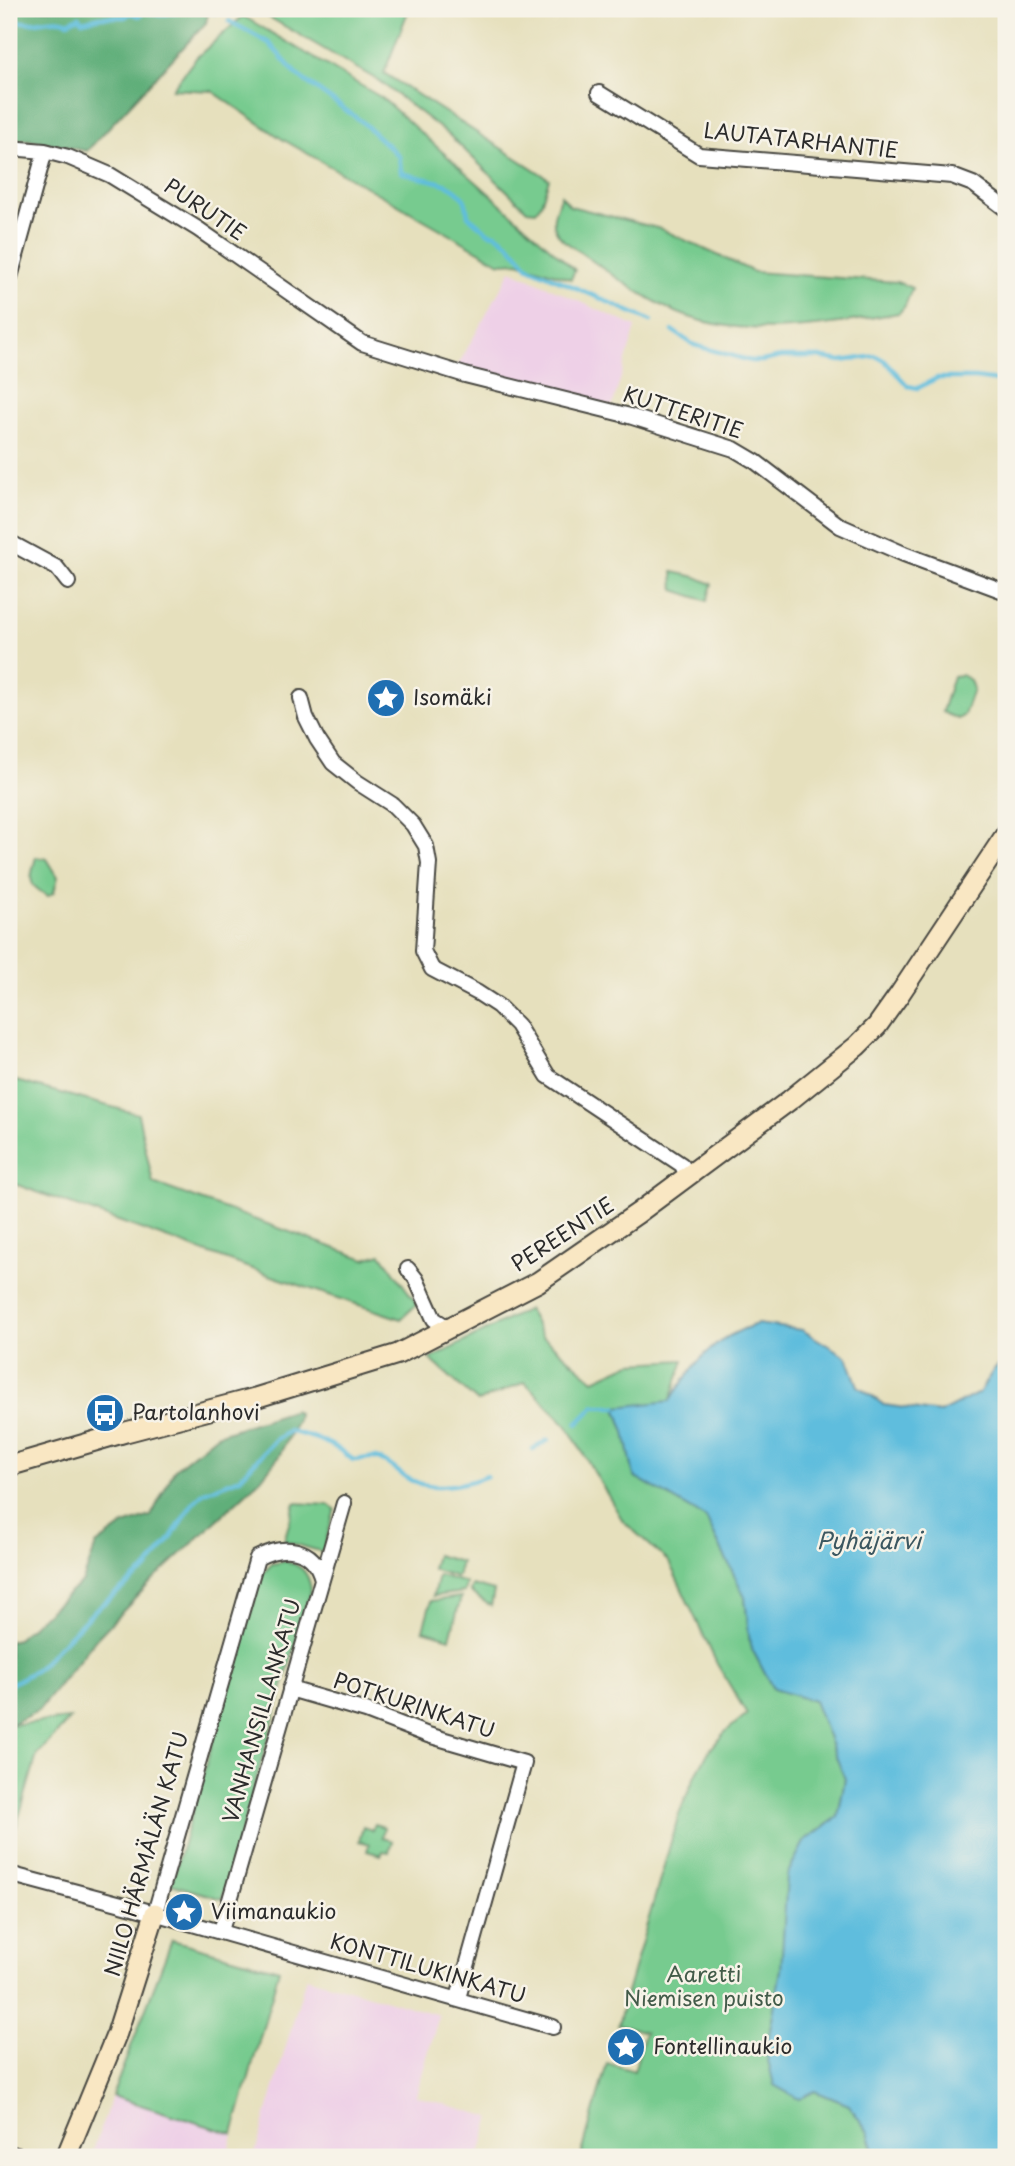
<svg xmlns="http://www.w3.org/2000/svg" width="1015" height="2166" font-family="'Playpen Sans',sans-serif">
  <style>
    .built { fill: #eed0e7 }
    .green { fill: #77cb8f; stroke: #517b5d; stroke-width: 2 }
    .forest { fill: #61af7a; stroke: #466d52; stroke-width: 2 }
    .water { fill: #5fbddd; stroke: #457484; stroke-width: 2 }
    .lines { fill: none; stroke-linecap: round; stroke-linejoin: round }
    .stream { stroke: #5fbddd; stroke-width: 4.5 }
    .street-casing { stroke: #474641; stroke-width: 18 }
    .secondary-casing { stroke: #474641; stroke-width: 23 }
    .street { stroke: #fff; stroke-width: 14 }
    .secondary { stroke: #f9e7c3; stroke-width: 19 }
    .labels { text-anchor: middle; stroke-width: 5; stroke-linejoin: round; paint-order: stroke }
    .street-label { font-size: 21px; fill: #2b2b2b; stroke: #f7f3e8 }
    .poi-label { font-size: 21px; fill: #2b2b2b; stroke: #f7f3e8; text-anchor: start }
    .park-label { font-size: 21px; fill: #425b49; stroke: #f7f3e8 }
    .water-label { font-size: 23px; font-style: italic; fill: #3b5760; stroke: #f7f3e8 }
  </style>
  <rect width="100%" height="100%" fill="#f7f3e8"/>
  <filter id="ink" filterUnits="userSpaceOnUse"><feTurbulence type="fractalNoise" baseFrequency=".0143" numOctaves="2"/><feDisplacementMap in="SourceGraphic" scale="14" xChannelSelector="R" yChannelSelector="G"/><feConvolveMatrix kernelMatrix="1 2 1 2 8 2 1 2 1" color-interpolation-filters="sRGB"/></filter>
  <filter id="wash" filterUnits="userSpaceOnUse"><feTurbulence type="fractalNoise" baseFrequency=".00686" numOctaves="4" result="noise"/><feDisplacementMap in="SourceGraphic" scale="28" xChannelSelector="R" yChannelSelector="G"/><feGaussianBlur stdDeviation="1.57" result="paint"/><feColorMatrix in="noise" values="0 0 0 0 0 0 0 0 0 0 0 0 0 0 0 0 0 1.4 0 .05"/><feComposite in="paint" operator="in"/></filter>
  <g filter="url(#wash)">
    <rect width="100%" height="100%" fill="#e6e0bd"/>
    <path class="built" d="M511,270l125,57 -24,80 -155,-40z
      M306,1977l133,38 -23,81 75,21 -12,40h-225z
      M112,2096l121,38 -6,23h-136z"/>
    <path class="green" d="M255,9h154l-25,64 165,106 -8,25 -5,7 -9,-1 -78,-75 -70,-54z
      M243,16l139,82 193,172 -4,9 -53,-17 -18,1 -218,-124 -70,-48 -40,-2 24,-31z
      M561,195l9,11 91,23 93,43 143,10 15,6 -7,18 -6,7c-74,13 -161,30 -232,-5 -34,-17 -73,-46 -104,-68 -15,-15 -9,-27 -2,-45z
      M673,572l23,5 16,7 -5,17 -33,-11z
      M961,675l9,5 3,9 -9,26 -6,4 -16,-7 11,-36z
      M36,857l11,2 11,18 -4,15 -6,4c-22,-12 -18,-16 -12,-39z
      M9,1079l129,35 15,69 212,76 16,-5 36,50 -16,15 -126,-42 -266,-95z
      M528,1309l14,27 52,44 37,-17 53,-3 -14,42 -54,6 9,24 9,44 72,42 39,79 5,48 23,44 41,12 31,78 -7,38 -33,23 -39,212 48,39 35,14 19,27 8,25h-295l26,-94 27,8 11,-39 -27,-8 61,-210 15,-36 15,-27 15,-18 23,-19 -30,-50 -48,-102 -46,-41 -56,-95 -42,-44 -47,20 -48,-43z
      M295,1503l34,2 6,4 -12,43 -39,-11z
      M436,1555l25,7 -4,15 -25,-8z
      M286,1561c16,5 22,11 25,28l-89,310 -51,-15 91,-310 10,-10z
      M438,1575l28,8 -2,9 -31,4z
      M472,1585l22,6 -3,15 -21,-14z
      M461,1597l-11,41 -27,-8 8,-29z
      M70,1719l-33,36 -26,89 -2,-1v-118z
      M374,1824l10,3 -2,11 10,3 -3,11 -6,-1 -2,4 -14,-4 2,-7 -10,-3 4,-14 9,3z
      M172,1940l107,30 -46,164 -121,-38z"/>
    <path class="forest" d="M9,9h200l-3,14 -119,128 -58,-11 -20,-1z
      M294,1410l4,3 -1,7 -18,36 -18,23 -111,104 -54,56 -58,72 -29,14v-84l8,-2 66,-58 13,-36 28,-20 27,-9 24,-47 42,-34z"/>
    <path class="water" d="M757,1324l45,6 45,27 11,29 26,19 56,8 39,-20 15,-24 12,-9v797h-130l-8,-25 -19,-27 -34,-14 -16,8 -25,-14 -8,-33 15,-82 6,-95 18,-35 33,-23 7,-38 -31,-78 -41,-12 -23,-44 -5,-48 -39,-79 -72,-42 -9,-44 -9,-25 54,-6c25,-38 42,-63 87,-77z"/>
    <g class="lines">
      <path class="stream" d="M208,9l6,4
        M229,21l40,22 28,32 64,46 38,35 2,16c19,9 51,6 63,27 3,5 3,11 4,17l21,17 7,1 12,9 21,24 122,54
        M9,27l6,-7c17,8 37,-6 53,2l11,-5 3,4 19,-4h24l6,-4 9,3 3,-5 18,4 26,-6
        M673,331l21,14 57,16h11l19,-4h37l23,4 35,-5 9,5 23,25 10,2 19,-10h38l31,4
        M577,1424l18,-18 21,1
        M533,1449l15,-9
        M9,1685l27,-15 59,-60 52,-41 23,-30 23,-36 11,-11 36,-14 35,-38 14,-9c25,6 45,12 64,29 8,0 14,-3 22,-2 13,3 21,13 32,20 21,14 58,7 80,-2"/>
    </g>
  </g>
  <g filter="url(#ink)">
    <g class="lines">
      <defs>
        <path id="street" d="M599,93l100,62 253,21 21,8 33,25
          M9,148l36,3 23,6 42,18 88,54 164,114 103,32 161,40 108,34 22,13 84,64 64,28 102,38
          M9,281l36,-130
          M9,542l48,26 11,14
          M301,698l5,19 11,22 16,24 24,19 36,23 20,20 13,21 3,17 -6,88 9,18 46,24 20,13 19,19 31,51 134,89 5,11
          M408,1269l8,10 18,40 14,9
          M290,1689l76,22 62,24 96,28 -66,235
          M9,1874l124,33 420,120
          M155,1913l102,-355c26,-14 57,-12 65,21
          M221,1931l123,-428
          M9,2153l14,4"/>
        <path id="secondary" d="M9,1466l117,-34 129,-34 143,-44 140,-72 100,-69 152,-113 67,-54 20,-20 22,-31 107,-161
          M66,2157l51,-124 38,-120"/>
      </defs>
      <use href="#street" class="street-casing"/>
      <use href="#secondary" class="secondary-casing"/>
      <use href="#street" class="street"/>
      <use href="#secondary" class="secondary"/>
    </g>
  </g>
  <defs>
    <symbol id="sight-disc" viewBox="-11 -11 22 22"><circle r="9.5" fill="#1f6fb2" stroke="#f7f3e8"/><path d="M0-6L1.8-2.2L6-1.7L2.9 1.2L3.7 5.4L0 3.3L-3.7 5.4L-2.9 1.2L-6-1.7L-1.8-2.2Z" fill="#fff"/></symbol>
    <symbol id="bus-disc" viewBox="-11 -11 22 22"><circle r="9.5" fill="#1f6fb2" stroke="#f7f3e8"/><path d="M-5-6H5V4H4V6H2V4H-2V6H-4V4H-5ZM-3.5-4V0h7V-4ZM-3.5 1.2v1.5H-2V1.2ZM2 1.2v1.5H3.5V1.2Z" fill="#fff"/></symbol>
  </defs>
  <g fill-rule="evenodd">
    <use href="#sight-disc" x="364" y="676" width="44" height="44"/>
    <use href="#bus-disc" x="83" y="1391" width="44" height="44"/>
    <use href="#sight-disc" x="162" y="1890" width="44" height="44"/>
    <use href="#sight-disc" x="604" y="2025" width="44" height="44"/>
  </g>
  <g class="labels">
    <g class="street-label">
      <text transform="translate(801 141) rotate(6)" y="7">LAUTATARHANTIE</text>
      <text transform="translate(205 210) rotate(34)" y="7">PURUTIE</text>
      <text transform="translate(683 413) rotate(18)" y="7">KUTTERITIE</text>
      <text transform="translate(563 1235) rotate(-33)" y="7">PEREENTIE</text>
      <text transform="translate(414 1706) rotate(18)" y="7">POTKURINKATU</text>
      <text transform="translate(262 1711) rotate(-74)" y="7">VANHANSILLANKATU</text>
      <text transform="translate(147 1854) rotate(-74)" y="7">NIILO HÄRMÄLÄN KATU</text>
      <text transform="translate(428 1969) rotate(16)" y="7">KONTTILUKINKATU</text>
    </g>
    <g class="poi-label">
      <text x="413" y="705">Isomäki</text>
      <text x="132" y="1420">Partolanhovi</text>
      <text x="211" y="1919">Viimanaukio</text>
      <text x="653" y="2054">Fontellinaukio</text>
    </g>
    <g class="park-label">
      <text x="704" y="1982">Aaretti<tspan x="704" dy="24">Niemisen puisto</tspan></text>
    </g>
    <g class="water-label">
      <text x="869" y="1549">Pyhäjärvi</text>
    </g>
  </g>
  <rect width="1015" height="2166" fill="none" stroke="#f7f3e8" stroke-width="35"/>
</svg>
